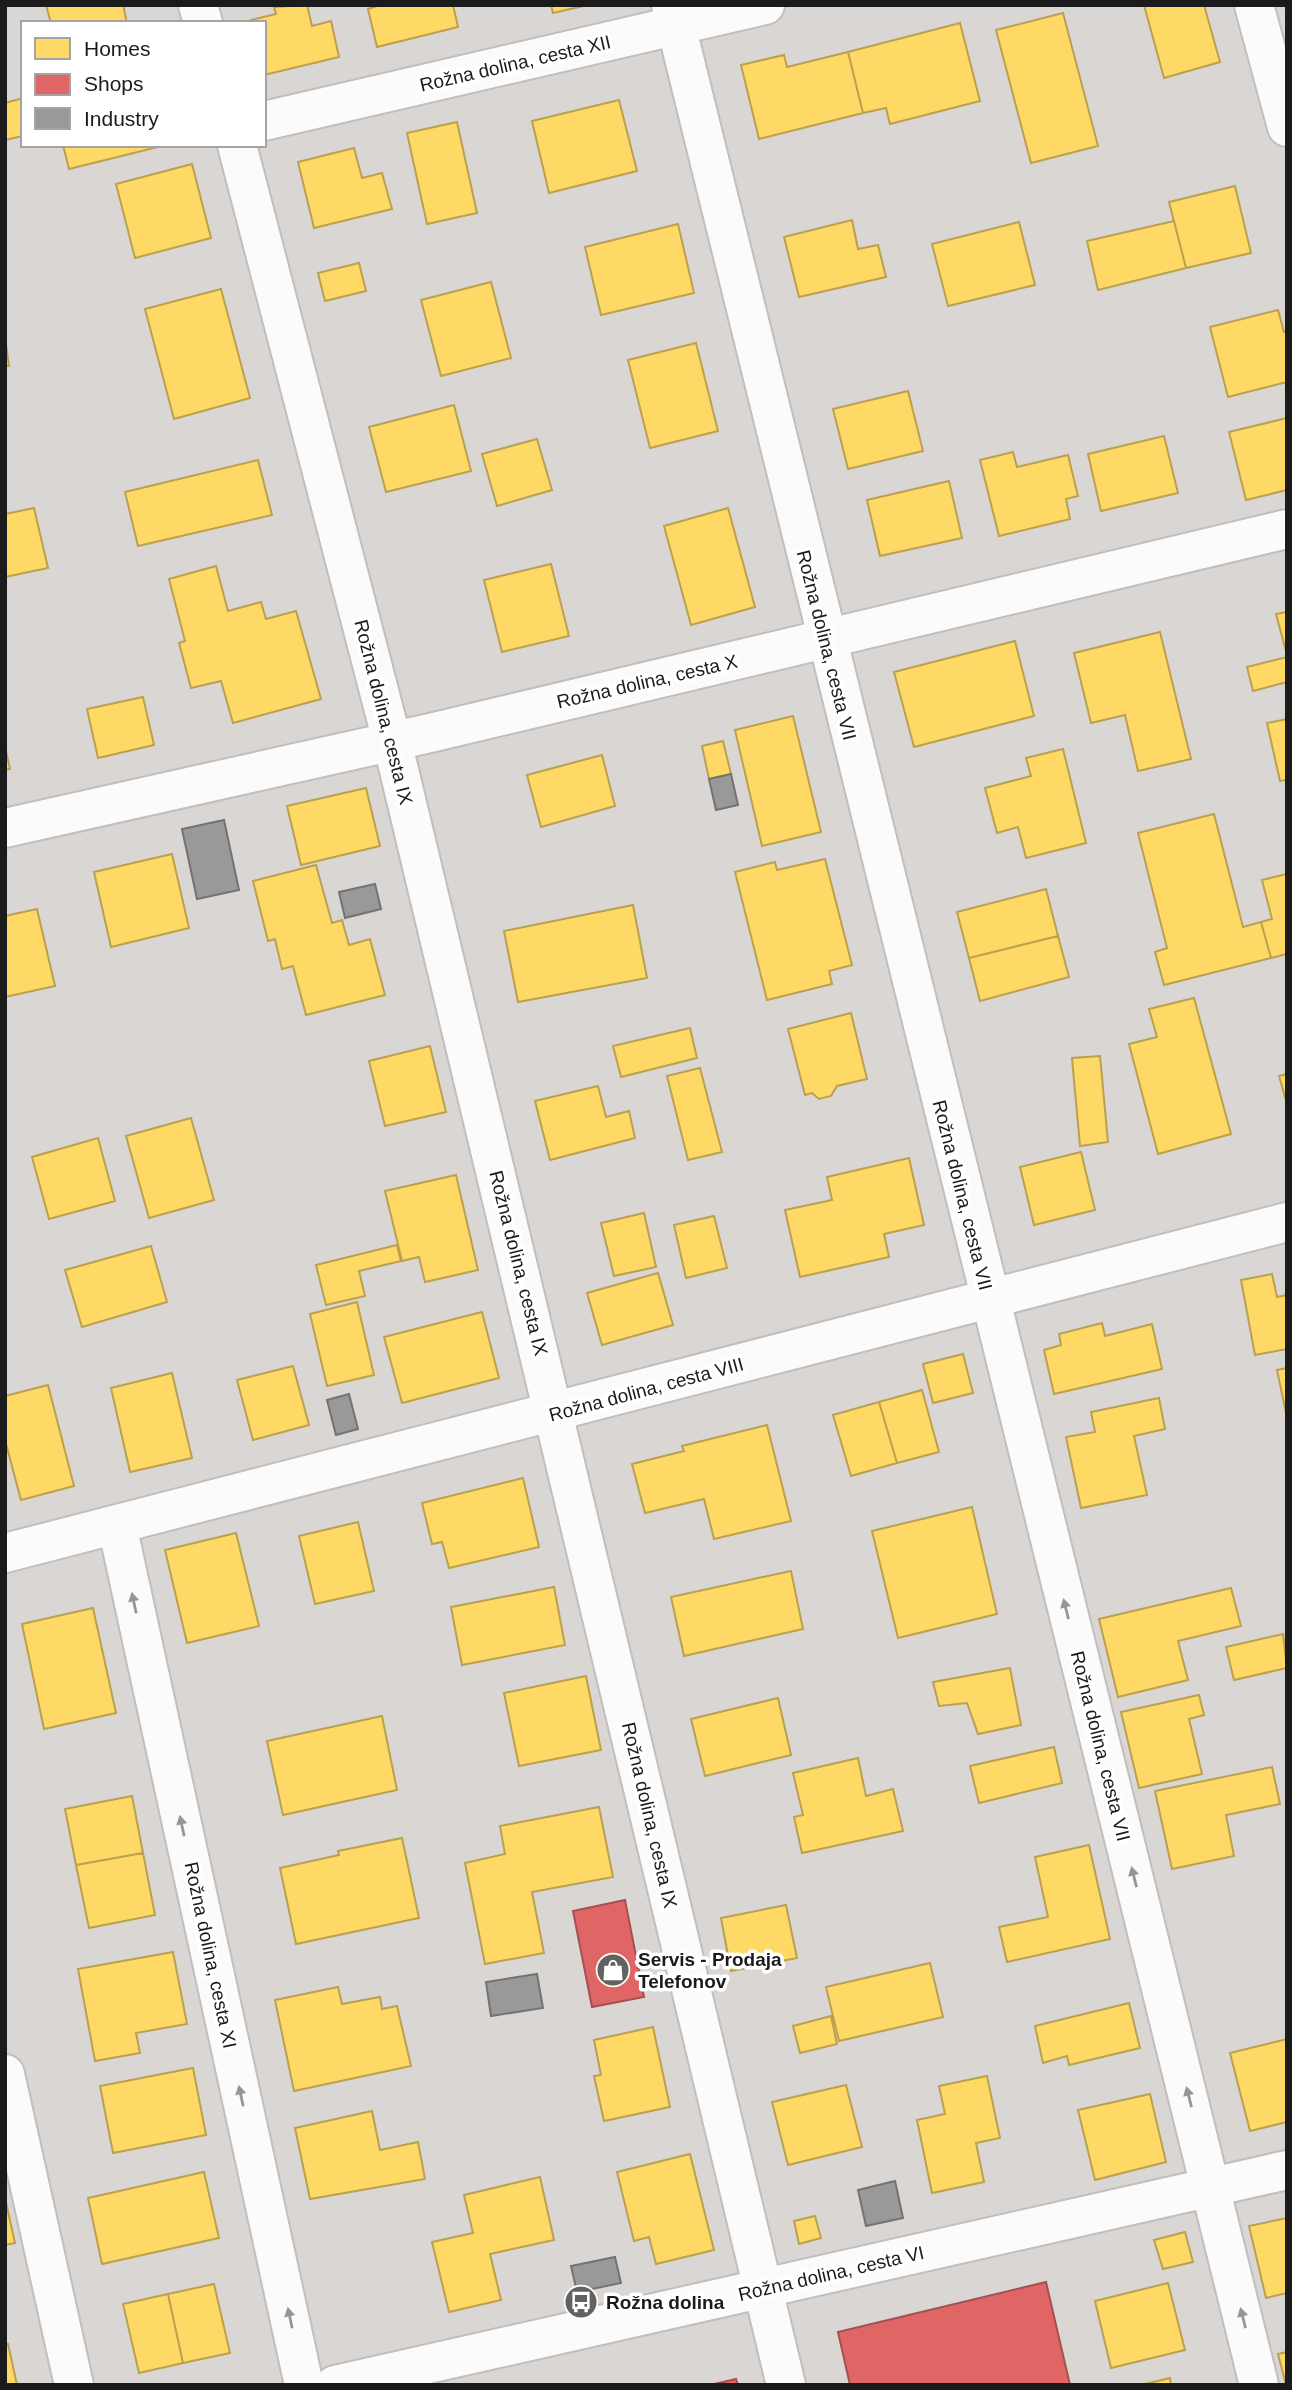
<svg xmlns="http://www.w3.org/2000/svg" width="1292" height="2390" font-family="Arial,sans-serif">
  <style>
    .residential { fill: #d9d6d4; fill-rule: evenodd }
    .homes { fill: #ffd966; stroke: #bba050; stroke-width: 2 }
    .shops { fill: #e06666; stroke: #a55050; stroke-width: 2 }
    .industry { fill: #999; stroke: #737373; stroke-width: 2 }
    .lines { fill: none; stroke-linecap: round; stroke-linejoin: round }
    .minor-casing { stroke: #c1bfbd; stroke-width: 42 }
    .minor { stroke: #fcfbfb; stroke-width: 38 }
    .oneway { fill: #979696 }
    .labels { text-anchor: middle; stroke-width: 7; stroke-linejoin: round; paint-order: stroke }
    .street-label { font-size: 19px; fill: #1b1b1b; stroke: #fff }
    .poi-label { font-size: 19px; font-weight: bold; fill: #1b1b1b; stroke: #fff; text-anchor: start }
  </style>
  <rect width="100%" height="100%" fill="#eae6e2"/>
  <path class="residential" d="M5,5h1282v2380h-1282zM23,23h241v122h-241z"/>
  <path class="homes" d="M46,5h77l4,18h-76z
    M307,5l5,21 19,-5 8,36 -75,18v-52h-12l-1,-3 25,-6 -2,-7z
    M453,5l5,22 -81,20 -9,-38 12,-4z
    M551,5h37l-35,8z
    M1144,5h60l16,57 -56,16z
    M1063,13l35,133 -67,17 -35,-133z
    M960,23l20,78 -90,23 -4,-16 -23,5 -15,-61z
    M848,52l15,61 -104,26 -18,-74 43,-10 3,12z
    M23,98v38l-18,4v-37z
    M619,100l18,71 -88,22 -17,-72z
    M457,122l20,91 -50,11 -20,-91z
    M63,145h98l1,1 -93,23z
    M354,148l8,30 20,-5 10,36 -78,19 -16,-66z
    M192,164l19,74 -76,20 -19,-74z
    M1235,186l16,67 -65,15 -17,-66z
    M852,220l6,29 20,-4 8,32 -87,20 -15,-60z
    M1174,221l12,47 -88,22 -11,-49z
    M1019,222l16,63 -87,21 -16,-62z
    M678,224l16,69 -93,22 -16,-68z
    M359,263l7,28 -41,10 -7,-28z
    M491,282l20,76 -70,18 -20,-76z
    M221,289l29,109 -76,21 -29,-110z
    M1278,310l6,22 3,-1v51l-59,15 -18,-70z
    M5,337l4,29h-4z
    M696,343l22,88 -68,17 -22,-88z
    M908,391l15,60 -75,18 -15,-60z
    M454,405l17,66 -85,21 -17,-65z
    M1287,418v72l-41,10 -17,-68z
    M1164,436l14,57 -77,18 -13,-57z
    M537,439l15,51 -55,16 -15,-52z
    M1013,452l4,15 51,-12 10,41 -12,3 4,20 -71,17 -19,-76z
    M258,460l14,55 -134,31 -13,-54z
    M949,481l13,57 -82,18 -13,-56z
    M34,508l14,60 -43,9v-63z
    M728,508l27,99 -64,18 -27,-99z
    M551,564l18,72 -67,16 -18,-72z
    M216,566l12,45 33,-9 5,17 30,-8 25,88 -88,24 -12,-42 -30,7 -12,-45 6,-2 -16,-62z
    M1287,612v43l-11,-41z
    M1160,632l31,127 -53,12 -13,-56 -34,8 -17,-70z
    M1015,641l19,75 -120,31 -20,-75z
    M1287,657v25l-34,9 -6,-24z
    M143,697l11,48 -56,13 -11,-49z
    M793,716l28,116 -59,14 -27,-116z
    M1287,719v61l-7,1 -13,-58z
    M723,741l8,33 -22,5 -7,-33z
    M5,747l5,22 -5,1z
    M1063,749l23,94 -60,15 -8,-31 -21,6 -12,-45 46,-12 -5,-18z
    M602,755l13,51 -74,21 -14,-52z
    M366,788l14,58 -79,19 -14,-59z
    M1214,814l29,113 18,-5 10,36 -107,27 -9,-33 12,-4 -29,-115z
    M172,854l17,74 -78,19 -17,-75z
    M825,859l27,106 -23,6 3,13 -65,16 -32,-128 40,-10 2,8z
    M316,865l16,58 10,-3 7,25 21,-6 15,56 -79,20 -13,-49 -11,3 -7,-30 -7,2 -15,-60z
    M1287,874v80l-16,4 -10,-36 11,-3 -10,-39z
    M1046,889l12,47 -89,22 -12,-46z
    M633,905l14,73 -129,24 -14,-71z
    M37,909l18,77 -50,11v-81z
    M1058,936l11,41 -89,24 -11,-43z
    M1194,998l37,136 -73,20 -29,-110 28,-7 -8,-28z
    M851,1013l16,66 -30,7 -6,10 -12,3 -7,-6 -7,2 -17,-66z
    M690,1028l7,30 -76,19 -8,-31z
    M430,1046l16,66 -61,14 -16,-65z
    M1100,1056l8,86 -28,4 -8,-88z
    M700,1068l22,84 -34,8 -21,-84z
    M1287,1074v30l-8,-28z
    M598,1086l8,31 23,-6 6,27 -85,22 -15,-59z
    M191,1118l23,82 -65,18 -23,-82z
    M98,1138l17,63 -66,18 -17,-62z
    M1081,1152l14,58 -61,15 -14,-58z
    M909,1158l15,67 -40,9 5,23 -89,20 -15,-67 47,-10 -5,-23z
    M456,1175l22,95 -53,12 -6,-25 -17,4 -17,-70z
    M644,1213l12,54 -42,9 -13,-53z
    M714,1216l13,52 -41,10 -12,-53z
    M397,1245l4,16 -42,10 6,25 -39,9 -10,-40z
    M151,1246l16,56 -85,25 -17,-57z
    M658,1273l15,52 -71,20 -15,-52z
    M1272,1274l5,23 10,-2v54l-32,6 -14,-75z
    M357,1302l17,73 -47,11 -17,-72z
    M482,1312l17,66 -97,25 -18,-66z
    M1102,1323l3,13 47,-12 10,45 -108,25 -10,-44 17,-5 -2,-11z
    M963,1354l10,39 -40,10 -10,-39z
    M293,1366l16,59 -56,15 -16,-60z
    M1287,1368v45h-1l-9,-43z
    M172,1373l20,85 -62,14 -19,-84z
    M48,1385l26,101 -53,14 -16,-60v-44z
    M922,1390l17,62 -42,11 -18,-61z
    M1159,1398l6,31 -31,7 13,59 -66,13 -15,-71 29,-5 -4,-20z
    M879,1402l18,61 -46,13 -18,-61z
    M767,1425l24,96 -77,18 -10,-40 -59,14 -13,-49 52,-13 -2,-5z
    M523,1478l16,69 -90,21 -7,-26 -10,2 -10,-41z
    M972,1507l25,107 -99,24 -26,-107z
    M358,1522l16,69 -59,13 -16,-68z
    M236,1533l23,93 -72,17 -22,-93z
    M791,1571l12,58 -119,27 -13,-59z
    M554,1587l11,58 -103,20 -11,-58z
    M1231,1588l10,38 -63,15 10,39 -70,17 -19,-78z
    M93,1608l23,105 -72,16 -22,-105z
    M1283,1634l4,34 -53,12 -8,-33z
    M1010,1668l11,57 -43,9 -11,-31 -28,3 -6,-24z
    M586,1676l15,74 -82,16 -15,-73z
    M1199,1695l5,20 -15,4 13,55 -63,14 -18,-76z
    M778,1698l13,57 -86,21 -14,-57z
    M382,1716l15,74 -114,25 -16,-74z
    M1054,1747l8,36 -83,20 -9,-37z
    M858,1758l8,38 27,-7 10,42 -101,22 -8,-36 9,-2 -10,-42z
    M1272,1767l8,37 -54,11 8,41 -62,13 -17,-78z
    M132,1796l11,57 -67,12 -11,-56z
    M599,1807l14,70 -81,15 12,61 -59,11 -20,-101 40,-9 -5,-28z
    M402,1838l17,80 -123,26 -16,-76 59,-13 -1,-4z
    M1089,1845l21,94 -103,23 -8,-35 49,-10 -13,-60z
    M143,1853l12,62 -66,13 -13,-63z
    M786,1905l11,53 -66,13 -10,-53z
    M173,1952l14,72 -51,9 4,20 -45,8 -17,-92z
    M930,1963l13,54 -104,24 -13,-54z
    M338,1987l4,17 38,-7 2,12 15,-3 14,60 -117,25 -19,-91z
    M1129,2003l11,45 -71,17 -2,-9 -24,7 -8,-37z
    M831,2016l6,28 -37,9 -7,-27z
    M653,2027l17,80 -66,14 -10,-45 7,-1 -7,-35z
    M1287,2039v83l-37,9 -20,-78z
    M193,2068l13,67 -93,18 -13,-67z
    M987,2076l13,62 -24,5 8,39 -52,11 -15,-73 28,-6 -6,-28z
    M846,2085l16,62 -74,18 -16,-63z
    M1150,2094l16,68 -71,18 -17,-70z
    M372,2111l8,39 38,-8 7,37 -115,20 -15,-71z
    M690,2154l24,96 -58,14 -7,-27 -15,4 -17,-69z
    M204,2172l15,66 -117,26 -14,-66z
    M540,2177l14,63 -64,14 11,46 -52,12 -17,-70 41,-9 -9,-38z
    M5,2198l10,45 -10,2z
    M815,2216l6,22 -22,6 -5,-23z
    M1287,2218v75l-21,5 -17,-72z
    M1185,2232l8,30 -30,7 -9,-29z
    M1168,2283l17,67 -74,18 -16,-67z
    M214,2284l16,69 -47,10 -15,-69z
    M168,2294l15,69 -44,10 -16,-69z
    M5,2344h3l9,41h-12z
    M1287,2352v33h-1l-8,-31z
    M1170,2378l1,7h-30z"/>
  <path class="shops" d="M625,1900l19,97 -52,10 -19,-96z
    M1046,2282l24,103h-220l-12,-53z
    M736,2379l2,6h-28z"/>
  <path class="industry" d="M731,774l7,31 -22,5 -7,-31z
    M224,820l15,70 -42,9 -15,-70z
    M375,884l6,25 -36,9 -6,-26z
    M349,1394l9,35 -22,6 -9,-35z
    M537,1974l6,34 -52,8 -5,-34z
    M895,2181l8,37 -37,8 -8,-36z
    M615,2257l6,26 -44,9 -6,-26z"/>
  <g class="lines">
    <defs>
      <path id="minor" d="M198,5l5,18
        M671,5l588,2380
        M1254,5l33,122
        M264,121l501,-116
        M237,145l155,596 394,1644
        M5,828l425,-95 857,-204
        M117,1525l187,860
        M5,1553l1282,-331
        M5,2074l69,311
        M335,2385l952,-215"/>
    </defs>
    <use href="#minor" class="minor-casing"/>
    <use href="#minor" class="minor"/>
  </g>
  <defs><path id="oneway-solid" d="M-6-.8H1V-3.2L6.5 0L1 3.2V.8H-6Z" transform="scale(1.75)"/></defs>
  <g class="oneway">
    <use href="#oneway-solid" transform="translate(134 1603) rotate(-102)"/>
    <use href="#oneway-solid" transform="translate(1066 1609) rotate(-104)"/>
    <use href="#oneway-solid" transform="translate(182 1826) rotate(-102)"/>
    <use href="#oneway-solid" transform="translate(1134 1877) rotate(-104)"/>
    <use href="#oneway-solid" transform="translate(241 2096) rotate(-102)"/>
    <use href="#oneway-solid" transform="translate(1189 2097) rotate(-104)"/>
    <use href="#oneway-solid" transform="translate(290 2318) rotate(-102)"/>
    <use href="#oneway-solid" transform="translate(1243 2318) rotate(-104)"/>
  </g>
  <defs>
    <symbol id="shop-disc" viewBox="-11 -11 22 22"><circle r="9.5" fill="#636261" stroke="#fff"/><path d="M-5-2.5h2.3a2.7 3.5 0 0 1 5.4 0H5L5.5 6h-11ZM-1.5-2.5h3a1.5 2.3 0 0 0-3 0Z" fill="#fff"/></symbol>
    <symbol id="bus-disc" viewBox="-11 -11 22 22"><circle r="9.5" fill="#636261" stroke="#fff"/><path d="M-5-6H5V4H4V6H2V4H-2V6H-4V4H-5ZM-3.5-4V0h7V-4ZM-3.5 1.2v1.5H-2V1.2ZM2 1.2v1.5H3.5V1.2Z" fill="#fff"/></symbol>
  </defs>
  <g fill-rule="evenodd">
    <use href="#shop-disc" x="594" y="1951" width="38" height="38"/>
    <use href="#bus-disc" x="562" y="2283" width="38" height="38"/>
  </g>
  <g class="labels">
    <g class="street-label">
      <text transform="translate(515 63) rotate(-13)" y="7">Rožna dolina, cesta XII</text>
      <text transform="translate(827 645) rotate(76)" y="7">Rožna dolina, cesta VII</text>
      <text transform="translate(647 681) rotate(-13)" y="7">Rožna dolina, cesta X</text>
      <text transform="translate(384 712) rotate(76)" y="7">Rožna dolina, cesta IX</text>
      <text transform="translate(963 1195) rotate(76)" y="7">Rožna dolina, cesta VII</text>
      <text transform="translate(519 1263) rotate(76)" y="7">Rožna dolina, cesta IX</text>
      <text transform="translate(646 1389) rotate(-15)" y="7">Rožna dolina, cesta VIII</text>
      <text transform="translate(1101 1746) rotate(76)" y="7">Rožna dolina, cesta VII</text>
      <text transform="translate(650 1815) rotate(77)" y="7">Rožna dolina, cesta IX</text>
      <text transform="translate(211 1955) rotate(78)" y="7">Rožna dolina, cesta XI</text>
      <text transform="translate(831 2273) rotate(-13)" y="7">Rožna dolina, cesta VI</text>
    </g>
    <g class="poi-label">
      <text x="638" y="1966">Servis - Prodaja<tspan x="638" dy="22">Telefonov</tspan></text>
      <text x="606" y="2309">Rožna dolina</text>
    </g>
  </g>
  <rect width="1292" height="2390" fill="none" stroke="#1b1b1b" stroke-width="14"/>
  <rect x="21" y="21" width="245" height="126" fill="#ffffff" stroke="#a4a4a4" stroke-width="2"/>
  <rect x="35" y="38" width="35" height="21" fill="#ffd966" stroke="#a4a4a4" stroke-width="2"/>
  <text x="84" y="56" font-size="21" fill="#1b1b1b">Homes</text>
  <rect x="35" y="74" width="35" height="21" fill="#e06666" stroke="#a4a4a4" stroke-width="2"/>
  <text x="84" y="91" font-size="21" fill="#1b1b1b">Shops</text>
  <rect x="35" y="108" width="35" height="21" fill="#999999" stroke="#a4a4a4" stroke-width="2"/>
  <text x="84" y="126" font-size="21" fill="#1b1b1b">Industry</text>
</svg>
